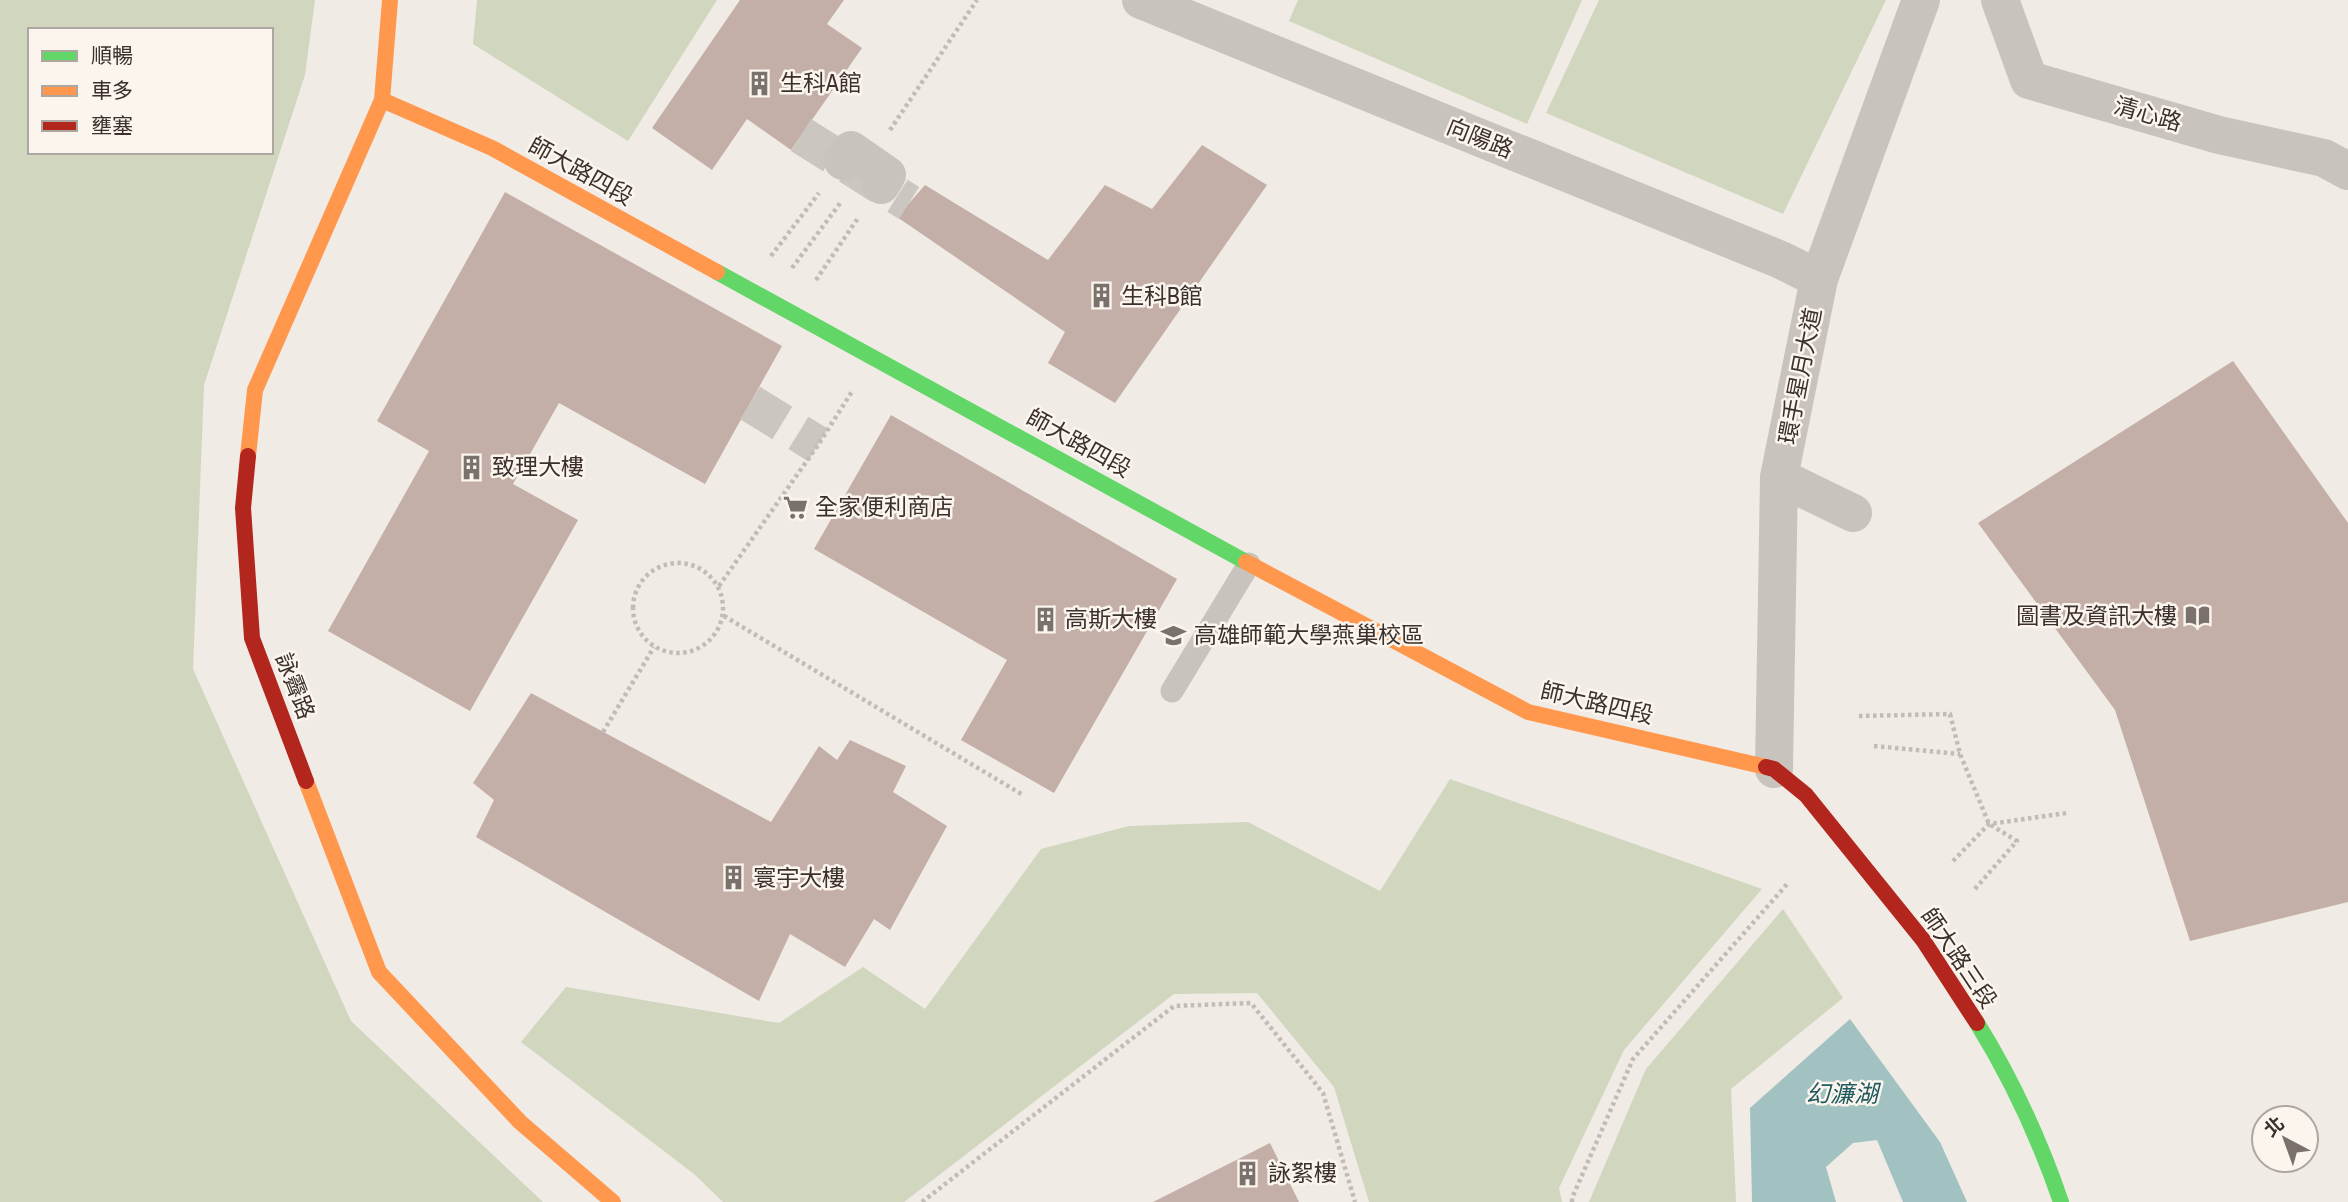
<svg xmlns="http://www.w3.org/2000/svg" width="2348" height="1202" font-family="'Archivo Narrow','Noto Sans TC',sans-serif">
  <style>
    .green { fill: #d1d6bf; fill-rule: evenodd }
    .water { fill: #a1c2c1 }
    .building { fill: #c3afa7 }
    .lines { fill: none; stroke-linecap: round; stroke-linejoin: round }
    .street-tunnel { stroke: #ccc6c0; stroke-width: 38; stroke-dasharray: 38 19; stroke-linecap: butt }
    .path { stroke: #c2bbb6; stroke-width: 4.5; stroke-dasharray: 3.5 3.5; stroke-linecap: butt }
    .lane { stroke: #c9c3be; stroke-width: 23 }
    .street { stroke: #c9c3be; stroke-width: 38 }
    .fast { stroke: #63d668; stroke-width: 16 }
    .slow { stroke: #ff974d; stroke-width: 16 }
    .jam { stroke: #b3261e; stroke-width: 16 }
    .labels { text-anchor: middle; stroke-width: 5; stroke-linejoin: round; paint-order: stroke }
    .poi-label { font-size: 23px; fill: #3b302b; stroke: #fbf5ee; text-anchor: start }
    .street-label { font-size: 23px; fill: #3b302b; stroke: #fbf5ee }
    .water-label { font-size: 24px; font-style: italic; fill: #1f5a5e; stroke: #fbf5ee }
  </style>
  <rect width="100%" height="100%" fill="#f0ebe5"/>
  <path class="green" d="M0,0h315l-10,75 -101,310 -11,284 158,352 192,181h-543zM30,30h241v122h-241z
    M477,0h240l-89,141 -155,-97z
    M1298,0h284l-55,124 -238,-103z
    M1599,0h287l-103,214 -237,-101z
    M1450,779l312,110 -138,161 -65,138 3,14h-193l-35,-115 -77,-94 -83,1 -270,208h-181l-29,-28 -173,-132 45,-55 213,36 84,-56 62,42 116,-160 88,-23 119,-4 132,69z
    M1783,909l60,89 -112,91 5,113h-147l57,-133z"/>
  <path class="water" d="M1850,1019l90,123 27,60h-64l-26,-62 -24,3 -27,24 10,35h-84l-2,-94z"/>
  <path class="building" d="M740,0h104l-17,24 35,24 -71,102 -44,-31 -35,51 -60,-42z
    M1202,145l65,40 -152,218 -67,-40 17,-31 -168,-115 28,-32 123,75 57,-75 47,24z
    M505,192l277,154 -77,138 -146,-81 -46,81 65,36 -108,191 -142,-80 101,-180 -52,-30z
    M2233,361l115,162v379l-158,39 -75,-231 -137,-187z
    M891,415l286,164 -123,214 -93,-53 46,-80 -193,-111z
    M531,693l240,129 48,-76 18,14 13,-20 56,26 -13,26 54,34 -57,104 -16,-11 -29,48 -55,-33 -31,67 -283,-164 18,-37 -21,-17z
    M1270,1143l29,59h-146z"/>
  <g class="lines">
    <path class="street-tunnel" d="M801,135l108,68
      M750,403l68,42"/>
    <path class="path" d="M890,130l87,-130
      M771,256l48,-63
      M792,268l49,-66
      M816,280l42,-62
      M633 608a45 45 0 1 1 90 0a45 45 0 1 1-90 0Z
      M719,586l99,-141 35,-55
      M724,616l299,179
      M1859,716l91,-2 10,40 29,70 28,17 -43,49
      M603,732l51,-85
      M1874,746l86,8
      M1953,861l36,-37 78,-11
      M922,1202l252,-196 77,-3 72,90 32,109
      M1572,1202v-4l61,-139 156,-177"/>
    <path class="lane" d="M1172,691l77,-127"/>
    <path class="street" d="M1141,0l640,260 38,19
      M2000,0l29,80 190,55 105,23 24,13
      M843,161l8,-11 36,25 -6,10
      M1779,477l74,36
      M1774,769l5,-292 40,-198 102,-279"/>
    <path class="fast" d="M717,272l529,290
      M1977,1023c36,58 62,115 84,179"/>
    <path class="slow" d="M382,100l110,48 225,124
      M248,456l7,-66 127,-290 8,-100
      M1246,562l282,150 238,55
      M306,781l73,191 141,150 93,80"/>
    <path class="jam" d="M248,456l-5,52 9,130 54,143
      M1766,767l8,2 32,26 117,145 54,83"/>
  </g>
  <defs>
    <symbol id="building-bare" viewBox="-9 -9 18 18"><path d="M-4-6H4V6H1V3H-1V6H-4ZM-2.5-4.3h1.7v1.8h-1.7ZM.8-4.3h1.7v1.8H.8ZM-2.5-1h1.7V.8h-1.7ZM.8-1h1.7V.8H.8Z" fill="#7a716c" stroke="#fbf5ee" stroke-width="2.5" paint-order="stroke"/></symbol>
    <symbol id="supermarket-bare" viewBox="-9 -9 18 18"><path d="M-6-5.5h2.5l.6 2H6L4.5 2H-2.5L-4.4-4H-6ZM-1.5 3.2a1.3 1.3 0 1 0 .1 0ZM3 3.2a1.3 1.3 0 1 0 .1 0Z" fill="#7a716c" stroke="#fbf5ee" stroke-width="2.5" paint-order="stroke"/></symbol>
    <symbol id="library-bare" viewBox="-9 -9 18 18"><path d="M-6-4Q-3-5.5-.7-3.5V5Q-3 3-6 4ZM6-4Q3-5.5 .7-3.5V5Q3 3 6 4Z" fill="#7a716c" stroke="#fbf5ee" stroke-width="2.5" paint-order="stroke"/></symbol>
    <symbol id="university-bare" viewBox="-9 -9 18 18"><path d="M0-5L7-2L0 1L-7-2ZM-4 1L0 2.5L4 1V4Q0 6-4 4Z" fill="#7a716c" stroke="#fbf5ee" stroke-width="2.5" paint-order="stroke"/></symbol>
  </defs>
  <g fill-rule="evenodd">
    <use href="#building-bare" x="742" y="66" width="35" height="35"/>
    <use href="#building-bare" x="1084" y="278" width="35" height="35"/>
    <use href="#building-bare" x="454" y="450" width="35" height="35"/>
    <use href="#supermarket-bare" x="778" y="490" width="35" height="35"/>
    <use href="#library-bare" x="2180" y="598" width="35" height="35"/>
    <use href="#building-bare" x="1028" y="602" width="35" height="35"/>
    <use href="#university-bare" x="1156" y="618" width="35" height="35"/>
    <use href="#building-bare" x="716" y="860" width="35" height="35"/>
    <use href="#building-bare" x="1230" y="1156" width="35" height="35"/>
  </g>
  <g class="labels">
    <g class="poi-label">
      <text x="780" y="91">生科A館</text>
      <text x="1121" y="304">生科B館</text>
      <text x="492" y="475">致理大樓</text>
      <text x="815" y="515">全家便利商店</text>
      <text x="2177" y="624" text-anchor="end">圖書及資訊大樓</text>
      <text x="1065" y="627">高斯大樓</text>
      <text x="1194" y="643">高雄師範大學燕巢校區</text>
      <text x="753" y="886">寰宇大樓</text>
      <text x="1268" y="1181">詠絮樓</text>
    </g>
    <g class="street-label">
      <text transform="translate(2148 114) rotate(16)" y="8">清心路</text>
      <text transform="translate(1480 138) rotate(22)" y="8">向陽路</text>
      <text transform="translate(581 171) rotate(29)" y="8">師大路四段</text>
      <text transform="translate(1800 376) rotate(-79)" y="8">環手星月大道</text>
      <text transform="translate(1079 443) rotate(29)" y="8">師大路四段</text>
      <text transform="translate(295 686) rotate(69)" y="8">詠霽路</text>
      <text transform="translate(1597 703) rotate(13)" y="8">師大路四段</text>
      <text transform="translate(1959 958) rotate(56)" y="8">師大路三段</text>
    </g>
    <g class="water-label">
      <text x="1842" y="1102">幻濂湖</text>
    </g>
  </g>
  <rect x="28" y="28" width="245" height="126" fill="#fbf5ee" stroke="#aea6a0" stroke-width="2"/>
  <rect x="42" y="51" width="35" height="10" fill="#63d668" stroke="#aea6a0" stroke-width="2"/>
  <text x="91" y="63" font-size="21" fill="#3b302b">順暢</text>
  <rect x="42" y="86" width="35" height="10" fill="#ff974d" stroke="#aea6a0" stroke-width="2"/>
  <text x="91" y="98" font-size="21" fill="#3b302b">車多</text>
  <rect x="42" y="121" width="35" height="10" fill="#b3261e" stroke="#aea6a0" stroke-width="2"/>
  <text x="91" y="133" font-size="21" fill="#3b302b">壅塞</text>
  <g transform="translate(2285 1139) rotate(319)"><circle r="33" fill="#fbf5ee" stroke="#aea6a0" stroke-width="2"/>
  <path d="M0-5L12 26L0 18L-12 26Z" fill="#7a716c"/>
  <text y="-10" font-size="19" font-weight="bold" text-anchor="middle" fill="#3b302b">北</text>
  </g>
</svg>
